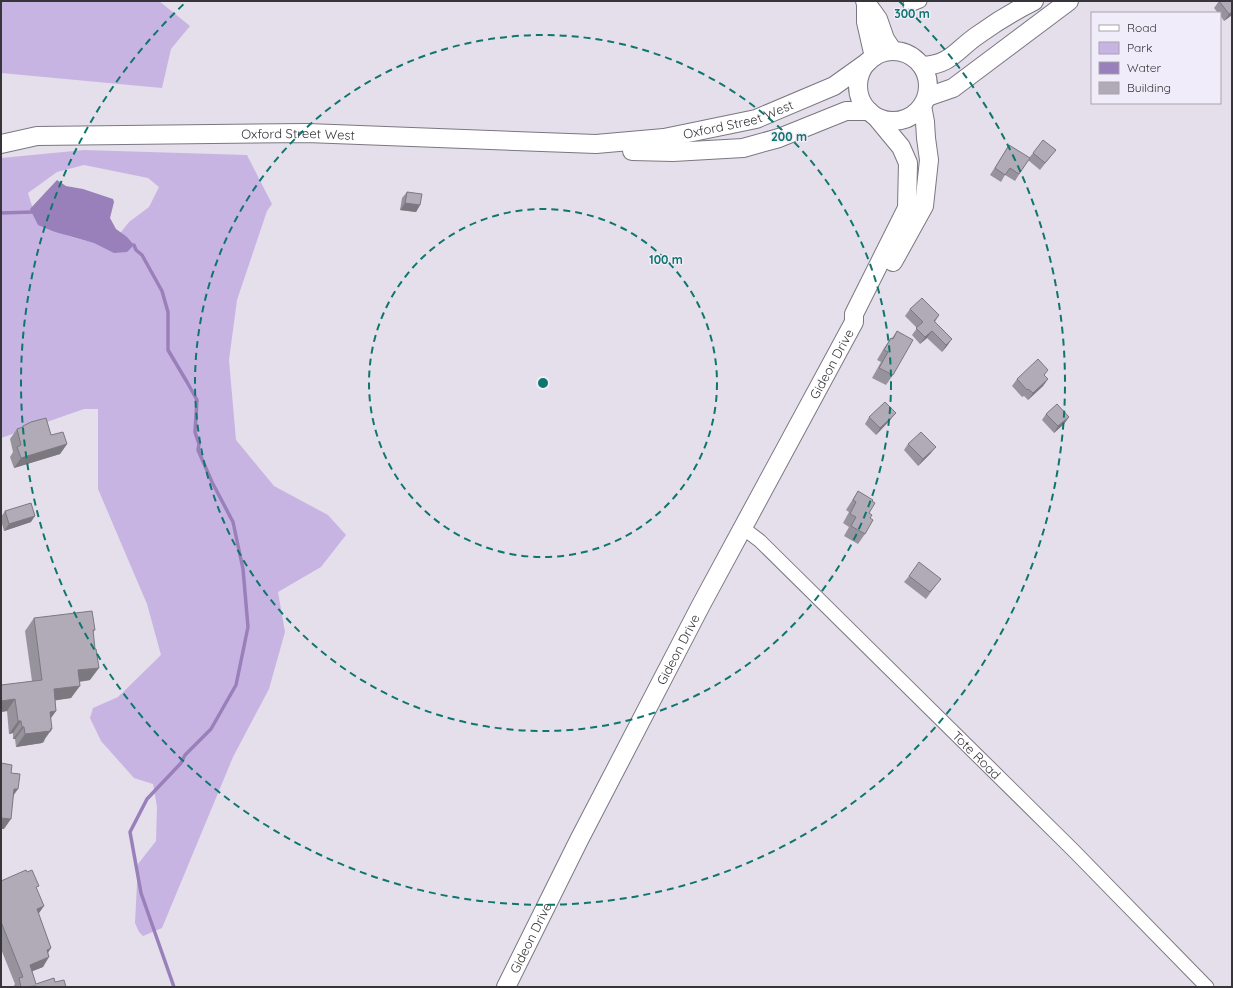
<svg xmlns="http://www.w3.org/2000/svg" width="1233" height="988" font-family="Quicksand,sans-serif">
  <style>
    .green { fill: #c8b4e3; fill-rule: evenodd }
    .water { fill: #9a80bb }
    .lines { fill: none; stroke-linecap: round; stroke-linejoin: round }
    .stream { stroke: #9a80bb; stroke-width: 3.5 }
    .street-casing { stroke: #7b7782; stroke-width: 15 }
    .secondary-casing { stroke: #7b7782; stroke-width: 20 }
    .street { stroke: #fff; stroke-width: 13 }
    .secondary { stroke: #fff; stroke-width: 18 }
    .wall { fill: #97939d }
    .shaded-wall { fill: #7b7880 }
    .building { fill: #b0abb7; stroke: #7b7880 }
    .ring { fill: none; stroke: #0f766e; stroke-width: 2; stroke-dasharray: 7 5 }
    .labels { text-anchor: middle; stroke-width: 3; stroke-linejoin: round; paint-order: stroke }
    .street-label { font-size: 13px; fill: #37353a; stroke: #f1ecf9 }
    .centre { fill: #0f766e; stroke: #f1ecf9; stroke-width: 2 }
    .ring-label { font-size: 12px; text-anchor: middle; font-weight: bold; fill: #0f766e; stroke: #f1ecf9; stroke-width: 3; stroke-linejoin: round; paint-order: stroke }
  </style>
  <rect width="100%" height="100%" fill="#e4dfeb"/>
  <path class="green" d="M1,1h158l31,25 -19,23 -9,39 -161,-15z
    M84,150l163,5 25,49 -5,7 -30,89 -8,60 7,80 38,46 54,29 18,20 -25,32 -43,25 7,40 -16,57 -36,68 -71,171 -19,8 -4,-4 -4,-9 3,-59 18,-23 1,-34 -4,-23 -19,-6 -33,-37 -11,-23 3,-10 25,-11 43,-42 -14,-51 -49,-115v-80h-14l-83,29v-280zM84,165l64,13 11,9 -10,20 -20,15 -16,20c-28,3 -52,-8 -76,-20l-9,-29 29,-21z"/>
  <path class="water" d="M57,180l9,6 17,3 30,10 1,3 -4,16 6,11 11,8 7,8 -7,7 -13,1 -20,-10 -39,-11 -17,-7 -8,-16z"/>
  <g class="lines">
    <path class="stream" d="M1,213l31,-1
      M134,245l2,5 6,5 20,36 6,21v38l19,32 10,18 -2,32 4,12 -1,6 14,32 21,40 10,47 5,58 -12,58 -25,44 -26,26 -4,8 -34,36 -17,33 11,61 33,94"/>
    <defs>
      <g id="street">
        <path d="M910,5l10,-4"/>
        <path id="s1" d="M743,528l17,13 313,309 134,137"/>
      </g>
      <g id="secondary">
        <path d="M865,1l13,18 7,20 8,12"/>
        <path d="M866,4v18l8,35"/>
        <circle cx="893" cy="86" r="35"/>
        <path d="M922,66c29,-1 35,-17 56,-31 18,-13 36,-24 56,-34"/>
        <path d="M927,97l26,-9 116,-87"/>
        <path id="s2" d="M1,144l36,-8 270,-3 289,11 68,-6 92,-19 78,-33 35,-25"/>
        <path d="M632,151l41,1 70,-4 36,-10 67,-27h23"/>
        <path d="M893,262l31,-56 5,-46 -3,-22 -1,-16 -3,-16"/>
        <path id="s3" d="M506,987l73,-147 122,-235 153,-283v-8l53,-106 1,-45 -7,-16 -24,-29"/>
      </g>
    </defs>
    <use href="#street" class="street-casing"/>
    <use href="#secondary" class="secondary-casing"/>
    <use href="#street" class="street"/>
    <use href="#secondary" class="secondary"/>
  </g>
  <path class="wall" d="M1219,1l13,14 -8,6 -4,-6v-2h-2l-4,-5z
    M1009,145l20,13 4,-5 18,3 -11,14 -12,-10 -13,21 -10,-6 -4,7 -11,-7z
    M407,192l13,13 -4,7 -16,-2 2,-12z
    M910,309l29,6 -4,7 12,24 -5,6 -15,-14 -7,6 -8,-9 5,-7 -12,-12z
    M897,331l-4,44 -7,10 -14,-7 9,-16 -4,-2 7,-12 7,-10h1z
    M1045,376l3,3 -5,7 -15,14 -4,-4 -2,1 -10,-11 5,-7z
    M1046,414l23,3 -5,7 -10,9 -12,-13z
    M869,417l22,2 -15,16 -11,-11z
    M23,426l28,9 16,9 -7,10 -46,14 -4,-11 3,-5 -3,-13 7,-10 5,-1z
    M908,444l23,9 -13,13 -14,-16z
    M858,491l14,10 -3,12 1,5 -5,16 -7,10 -14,-8 5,-9 -6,-4 6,-11 -3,-2z
    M5,511l26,11 -27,9 -3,-11v-3z
    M909,576l27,9 -10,14 -22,-17z
    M34,618l61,12 -2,2 -3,48 -11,2 -8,16 -16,2 1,11 -5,7 -7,24 -2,1 -26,4 -1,-8h-2v-6l-4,1 -2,-23 -6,1 31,-31 -7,-50z
    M1,881l36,9 1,24 13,34 -3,5 -5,14 -11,4 4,13 19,-2 11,5h-53l2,-3 -14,-35z"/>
  <path class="shaded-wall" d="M1232,12v3l-8,6 5,-7z
    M405,203l15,2 -4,7 -16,-2z
    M932,331l-5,7 -7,6 5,-7z
    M952,339l-5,7 -5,6 4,-7z
    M1048,379l-5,7 -15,14 5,-7z
    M896,413l-5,6 -15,16 4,-7z
    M1069,417l-5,7 -10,9 4,-7z
    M67,444l-7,10 -46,14 7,-10z
    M936,447l-5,6 -13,13 5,-7z
    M35,516l-4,6 -27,9 5,-7z
    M99,668l-9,12 -21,3 9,-13z
    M80,686l-9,12 -26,4 9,-13z
    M15,699l-8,12 -6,1v-11z
    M56,711l-9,12 3,-11z
    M18,721h3l-8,12 -4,1z
    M22,727h2l-9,12h-2z
    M52,729l-10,14 -26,4 9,-13z
    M14,789h4l-7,10z
    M1,818l10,1 -7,10h-3z
    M44,906l-7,10v-7z
    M51,948l-7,10 3,-8z
    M49,957l-6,10 -20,8 7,-10z"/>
  <path class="building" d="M1219,1h13v11l-3,2z
    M1043,140l13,10 -11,13 -12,-10z
    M1009,145l21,13 -11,16 -9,-6 -5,7 -10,-7z
    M407,192l15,2 -2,11 -15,-2z
    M922,298l17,17 -5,6 18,18 -6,6 -14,-14 -7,6 -9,-9 7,-6 -13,-13z
    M897,331l16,9 -20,35 -14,-7 9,-16 -4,-2 7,-12 2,1z
    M1038,359l10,11 -4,5 4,4 -15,14 -5,-4 -1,1 -10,-11z
    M885,402l11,11 -16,15 -11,-11z
    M1057,404l12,13 -11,9 -12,-12z
    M46,418l5,17 12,-3 4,12 -46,14 -4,-11 4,-2 -4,-16 6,-2v-1l8,-4z
    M921,432l15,15 -13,12 -15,-15z
    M858,491l15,9 -1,1 3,2 -6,10 3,2 -2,3 3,2 -8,14 -14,-8 5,-9 -6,-3 6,-12 -3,-2z
    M31,503l4,13 -26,8 -4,-13z
    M919,562l22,17 -11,13 -21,-16z
    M92,611l3,19h-2l2,19h1l3,19 -21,2 2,16 -26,3 2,22 -6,1 2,17h-2l1,2 -26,3 -1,-7h-2l-1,-6h-3l-3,-22 -14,2v-16l41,-5 -8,-62z
    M1,763l11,2 -1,8 9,1 -2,15h-4l-3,30 -10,-1z
    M26,870l1,2 5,-2 7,16 -3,1 8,19 -7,3 14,39 -4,2 2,7 -19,8 6,19 18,-6 1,4 9,-2 2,7h-30v-1l-15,1 -2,-9 4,-1 -22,-55v-41z"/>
  <g class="ring">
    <circle cx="543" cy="383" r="174"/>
    <circle cx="543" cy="383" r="348"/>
    <path d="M899 1A522 522 0 1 1 187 1"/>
  </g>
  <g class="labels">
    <g class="street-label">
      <text dy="5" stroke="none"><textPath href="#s2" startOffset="741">Oxford Street West</textPath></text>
      <text dy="5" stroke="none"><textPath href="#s2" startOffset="298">Oxford Street West</textPath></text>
      <text dy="5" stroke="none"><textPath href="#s3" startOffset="703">Gideon Drive</textPath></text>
      <text dy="5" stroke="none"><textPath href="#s3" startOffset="379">Gideon Drive</textPath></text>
      <text dy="5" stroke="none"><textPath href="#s1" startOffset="326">Tote Road</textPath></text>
      <text dy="5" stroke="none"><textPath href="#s3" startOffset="55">Gideon Drive</textPath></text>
    </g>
  </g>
  <circle cx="543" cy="383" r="6" class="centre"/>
  <g class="ring-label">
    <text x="912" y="18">300 m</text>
    <text x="789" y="141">200 m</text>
    <text x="666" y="264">100 m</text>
  </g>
  <rect width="1233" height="988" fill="none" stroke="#37353a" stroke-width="4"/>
  <rect x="1091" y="12" width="130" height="92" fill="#f1ecf9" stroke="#a7a3ad"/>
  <rect x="1099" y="25" width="20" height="6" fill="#ffffff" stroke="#a7a3ad"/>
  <text x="1127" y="32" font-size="12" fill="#37353a">Road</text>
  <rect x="1099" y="42" width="20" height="12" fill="#c8b4e3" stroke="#a7a3ad"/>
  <text x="1127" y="52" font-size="12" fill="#37353a">Park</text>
  <rect x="1099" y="62" width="20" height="12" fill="#9a80bb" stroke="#a7a3ad"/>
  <text x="1127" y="72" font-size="12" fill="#37353a">Water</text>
  <rect x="1099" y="82" width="20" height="12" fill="#b0abb7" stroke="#a7a3ad"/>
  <text x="1127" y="92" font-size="12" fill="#37353a">Building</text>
</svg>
